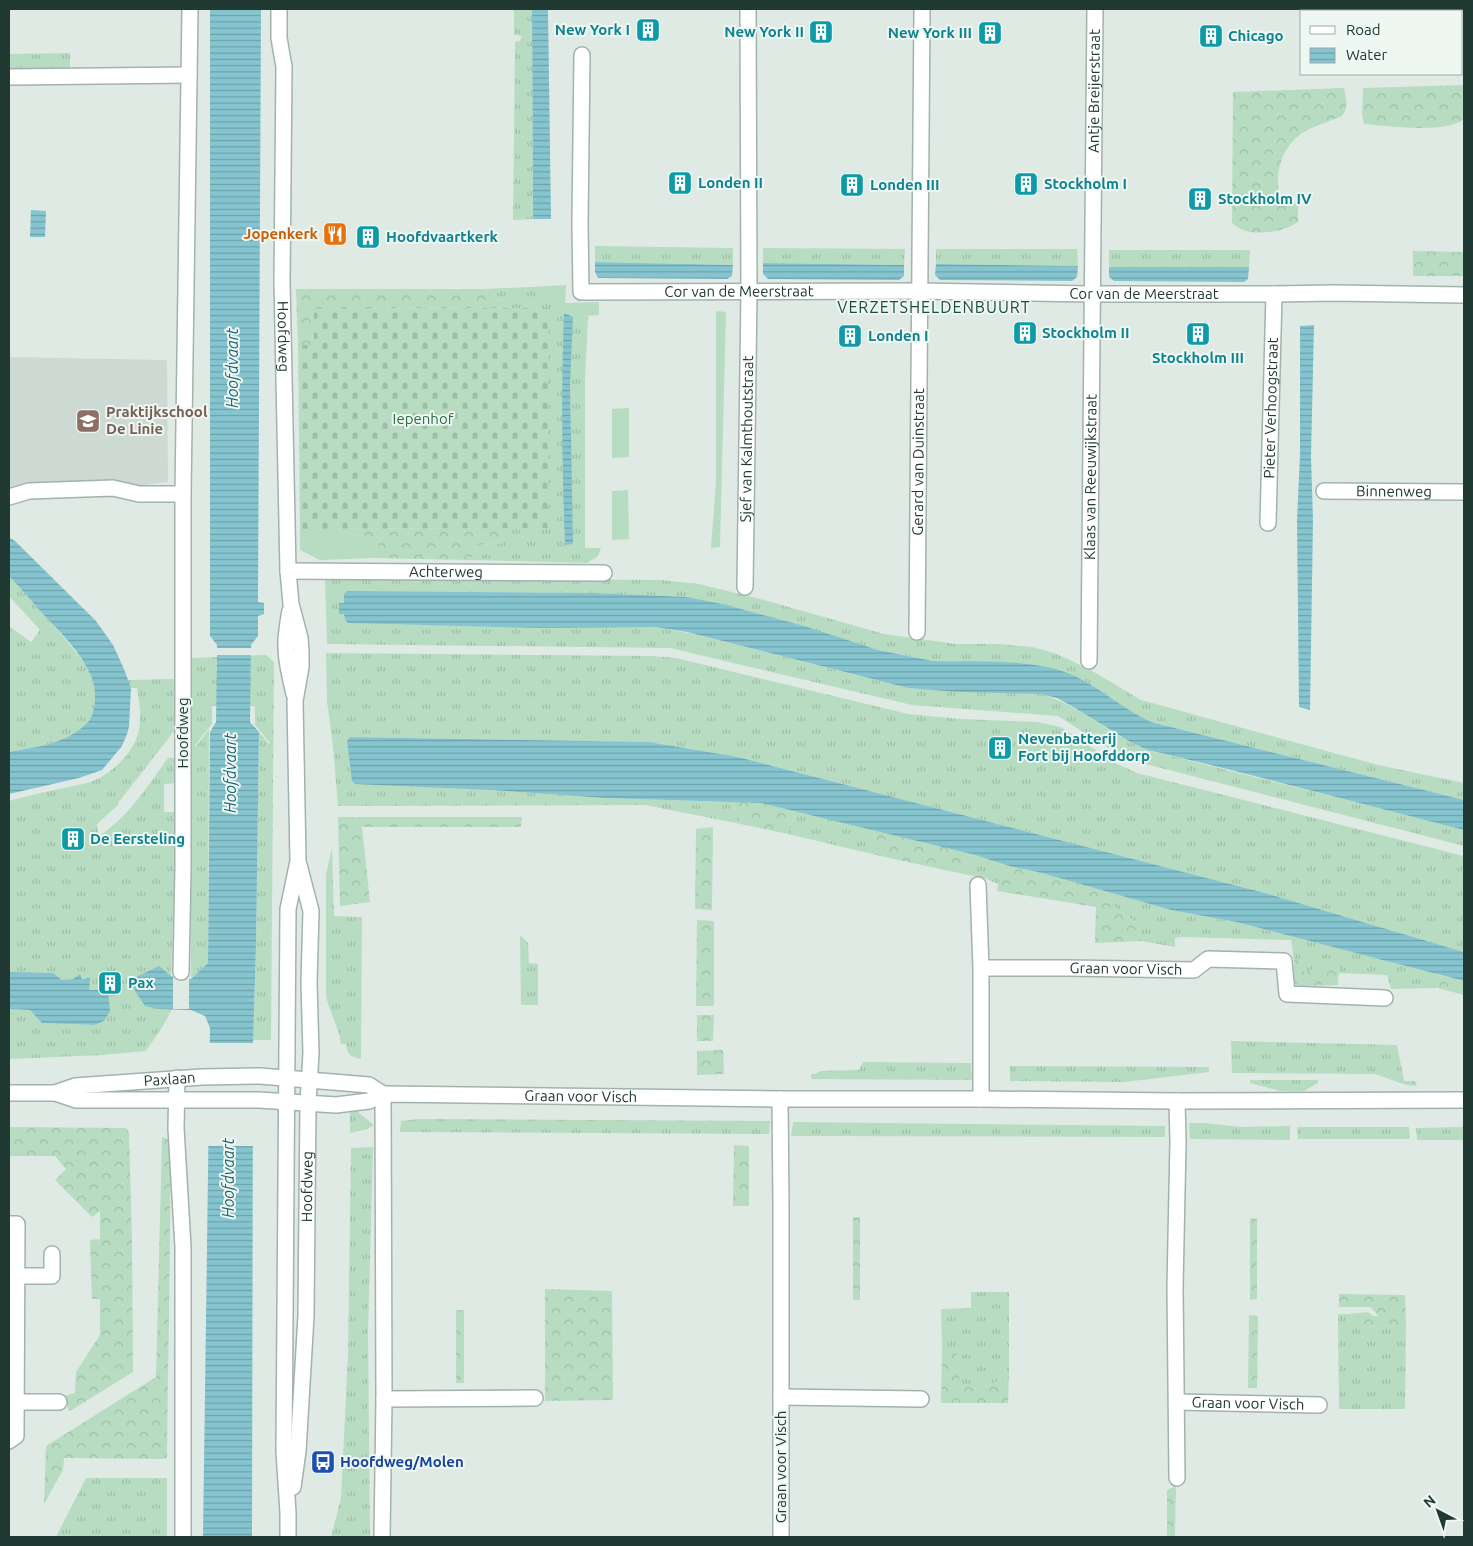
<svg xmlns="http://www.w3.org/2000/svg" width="1473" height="1546" font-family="Ubuntu,sans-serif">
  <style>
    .built { fill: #cddad4 }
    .grass { fill: url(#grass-tufts) }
    .forest { fill: url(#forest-crowns) }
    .cemetery { fill: url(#cemetery-stones) }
    .garden { fill: #b7dcc1 }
    .water { fill: url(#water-rules) }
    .pier { fill: #dfeae5 }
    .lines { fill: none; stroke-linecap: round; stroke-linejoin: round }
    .minor-casing { stroke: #a2b2ac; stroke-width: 18 }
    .minor { stroke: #fff; stroke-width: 15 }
    .labels { text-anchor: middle; stroke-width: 4; stroke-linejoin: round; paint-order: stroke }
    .culture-label { font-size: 15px; font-weight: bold; fill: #0d838f; stroke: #eff7f3; text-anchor: start }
    .street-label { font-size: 15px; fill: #203a33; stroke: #eff7f3 }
    .food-label { font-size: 15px; font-weight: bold; fill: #c56008; stroke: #eff7f3; text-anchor: end }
    .education-label { font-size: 15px; font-weight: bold; fill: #785e54; stroke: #eff7f3; text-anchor: start }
    .park-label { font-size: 15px; fill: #2b7045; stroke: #eff7f3 }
    .transit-label { font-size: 15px; font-weight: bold; fill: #164399; stroke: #eff7f3; text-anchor: start }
    .neighbourhood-label { font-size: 16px; letter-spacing: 1px; fill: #1c4b40; stroke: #eff7f3 }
    .water-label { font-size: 16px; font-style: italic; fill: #1b6675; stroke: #eff7f3 }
  </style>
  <defs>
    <pattern id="grass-tufts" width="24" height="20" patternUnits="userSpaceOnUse" patternTransform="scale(1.25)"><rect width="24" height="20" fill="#b7dcc1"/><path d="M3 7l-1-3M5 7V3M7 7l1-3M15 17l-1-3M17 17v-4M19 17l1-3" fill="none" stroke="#9dbea6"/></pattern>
    <pattern id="forest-crowns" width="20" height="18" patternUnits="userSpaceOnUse" patternTransform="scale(1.25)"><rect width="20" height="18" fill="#b7dcc1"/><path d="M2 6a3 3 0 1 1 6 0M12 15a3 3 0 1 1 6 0" fill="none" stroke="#9dbea6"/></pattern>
    <pattern id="cemetery-stones" width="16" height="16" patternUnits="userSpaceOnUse" patternTransform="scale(1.25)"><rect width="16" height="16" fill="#b7dcc1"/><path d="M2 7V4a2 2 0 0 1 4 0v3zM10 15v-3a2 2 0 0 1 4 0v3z" fill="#9dbea6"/></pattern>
    <pattern id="water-rules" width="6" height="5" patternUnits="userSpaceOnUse" patternTransform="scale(1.25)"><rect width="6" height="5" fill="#86c5d0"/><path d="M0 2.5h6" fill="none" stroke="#6da1a9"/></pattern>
  </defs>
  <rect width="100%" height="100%" fill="#dfeae5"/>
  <path class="built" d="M9,357l158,3 1,122 -32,4 -15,-3 -100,1 -12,5z"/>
  <path class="grass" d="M514,9h18l1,210 -20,1 2,-178 5,-1 2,-5 -8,-1z
    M70,53v16h-61v-15z
    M595,246l138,2v17l-138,-3z
    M763,248l142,1 -1,16 -141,-2z
    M936,249h141l1,17 -142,-2z
    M1109,250h141l-1,17h-140z
    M551,286v17h19l3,13h15l-3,63v169h16l-3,8 -11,7 -117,-3 8,-15 24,-2 -8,-15h53v-220h-35l-27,-19z
    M9,576c20,23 42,45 61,69 8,10 16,19 21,31 6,13 6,37 -4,47 -20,21 -52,24 -78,29v-126l22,16 9,-12 -31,-34z
    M397,578l264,2 38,4 61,15 124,35 72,10h43l33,3 22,6 16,7 24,12 47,28 237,65 86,18v17l-313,-78 -19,-8 -39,-28 -19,-10 -53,-13 -88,-2 -55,-11 -191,-53 -91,-4 -249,-2 -3,4v8l-5,1v10h5l1,6 38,4 272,3 39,7 214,54 132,6c35,9 59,32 90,48 6,3 14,6 21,9l313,78v17l-338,-87 -68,-43 -146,-11 -242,-57 -343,-4 -2,-65z
    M326,653l325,3 25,2 232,56 52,5 77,3 24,5 56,37 20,9 327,83v96l-199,-59 -527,-136 -89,-15 -299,-5 -3,5 145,48 112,8 128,4 9,22 -96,-19 -307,1 -5,-59 -6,-46z
    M266,655l8,7 -3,378h-18l3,-94 3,-214 10,12 1,-1 -15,-18v-19h-43v18l-17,21 1,1 13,-17 -1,234 -17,16 -1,-321z
    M174,679l1,51 -57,73 1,1 -22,20 2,12c31,-21 47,-48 69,-78h9v25l-13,1v28h13l-6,164 -13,33h14l-9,17 -17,25 -44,4 -93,4v-50l21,1 13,13 52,2 9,-4 -16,-31 -1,-11 -5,-1 -2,-3 -7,4 -11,1 -9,-7 -44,-1v-171c15,-4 30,-8 45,-11 13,-3 28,-5 41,-10 20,-9 39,-28 44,-50 3,-14 0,-29 -2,-42h-6l-3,-8z
    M796,811l74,18 15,28 -97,-23z
    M332,848l2,68 28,1 -1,142c-10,-2 -14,-4 -15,-15h-5c-2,-17 -12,-32 -15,-49v-121z
    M975,855l34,11 -11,18 -14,-6 -30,-6z
    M1109,892l62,18 65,12 199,51 3,15 -47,1 -4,-14 -48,-2v-6l-35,6v-13h-10l-3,-20 -110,-3 -6,1v9l-34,-6 -4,-18 -30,-21z
    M520,935l8,8 1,20 9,1v41h-17z
    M1231,1041l166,4 7,36h11l2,5 -11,-1 -31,-11 -143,-1z
    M863,1062l108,1 1,17 -161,-1v-5h5l4,-3 39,-1z
    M1010,1066l199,1v5l-85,10 -114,-1z
    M1250,1080h68v3l-14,8h-23l-31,-8z
    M350,1110h7l1,2 16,13 -7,4 -17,4z
    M419,1119l351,2 -1,13 -369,-2 1,-11z
    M793,1122l372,4v11l-374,-1z
    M1189,1123h15l37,4 49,-1v14l-100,-1z
    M1297,1127h112l1,12h-112z
    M1464,1127v13h-47l-1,-12z
    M373,1147l-5,187 2,203h-39l10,-39 7,-144 3,-206z
    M971,1292h38v84l-30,14 -19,-7 -3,-29 -6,-4h-9l-1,-41 30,-1z
    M1338,1314h11l12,13 45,-2 -1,84h-66z
    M86,1478h81v59h-111z"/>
  <path class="forest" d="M1464,85v34c-17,15 -77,7 -100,5l-2,-10 1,-26z
    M1344,88c2,11 5,19 -2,28 -11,5 -25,9 -36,15 -25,13 -35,48 -23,74l15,-2v19c-13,9 -36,13 -52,9 -5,-1 -10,-5 -14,-8l1,-131z
    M1413,251l51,1v24h-51z
    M296,289h189l27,19 -198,1v36h-16z
    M494,528l9,15 -25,2 -8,15 -97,-2 8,-20 -31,-4 -11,-5z
    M732,802l29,1 35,8 -8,23 -47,-10z
    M338,817h184l-1,10h-159l8,75 -30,4z
    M713,827l-1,83 -17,-1 1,-80z
    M870,829l105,26 -21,17 -69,-15z
    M1009,866l33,7 67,19 -2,10 30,21 4,18 -46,2 1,-36 -99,-16 1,-7z
    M697,920l17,1v85h-18z
    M1294,960h10v13l16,-7 19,1 -1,18 -34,1 -10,-2z
    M1435,974l29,7v14l-26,-7z
    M697,1015h17l-1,26h-16z
    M723,1050l1,24 -27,1v-24z
    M9,1127l117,1 3,4 3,107 1,133 -63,39 -10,-14 15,-4 1,-21 24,-37v-36h-8l-2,-59 10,-1v-28l-8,6 -37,-37 11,-11 -11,-13h-46z
    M162,1137l8,3c1,106 -2,211 -3,318l-5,1 -98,-1 -1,12 -19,34 2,-58 110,-69z
    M734,1145l15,1v60h-16z
    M853,1217h7v83h-7z
    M1250,1218l7,1v80l-7,1z
    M545,1289l67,2 1,109 -68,1z
    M1339,1294l66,1 1,30 -45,2 -12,-13 19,-2 5,4h6l-9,-9h-31z
    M456,1310h8v73h-8z
    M1249,1315l9,1 -1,72h-9z
    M942,1350h9l6,4 3,29 19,7 30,-14 -1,27h-67z
    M1176,1486l-1,51h-8v-47z"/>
  <path class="cemetery" d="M512,308h36v220l-248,1 -2,-184h16v-36z"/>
  <path class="garden" d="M566,285l-1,19 -14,-1v-17z
    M599,302v13l-26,2 -3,-14z
    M716,311l10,1 -6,235 -9,1 5,-67z
    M629,408v49l-17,1v-49z
    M628,490l1,49 -17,1v-49z
    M300,529h39l11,5 31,4 -8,20 -53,2 -20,-10z"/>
  <path class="water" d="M210,9h51l-3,593 6,1v11l-6,2v20l-7,9 -1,77 9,10 -3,214 -3,97 -1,494h-49l7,-509 -5,-12 -14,-6 -33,-1 -13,-3 -15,-23v-3l29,-14 12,10 20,3 17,-16 2,-231 6,-10 1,-63v-14l-7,-9z
    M532,9h16l3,210h-18z
    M31,210l15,1 -1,26h-15z
    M595,262l138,3 -1,11 -5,3 -129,-1 -3,-6z
    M763,263l141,2v11l-5,4 -131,-1 -5,-5z
    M936,264l142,2 -1,11 -5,4 -132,-1 -5,-5z
    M1109,267h140l-1,12 -4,3 -130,-1 -5,-4z
    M564,313l9,4 -3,67 3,160 -8,1c-3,-77 -4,-155 -1,-232z
    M1314,325l-3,132 2,63 -3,190 -11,-3 -2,-187 3,-66v-128z
    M9,537l6,4 81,80 17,24 11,24 7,19 -2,39 -2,7 -5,12 -20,24 -23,8 -70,16v-42c26,-5 58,-8 78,-29 10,-10 10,-34 4,-47 -10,-24 -31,-44 -49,-63 -11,-13 -22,-25 -33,-37z
    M347,591l249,2 91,4 35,7 79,21 77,25 55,11c45,1 101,-3 142,15 27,13 49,34 76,46l313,78v30l-237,-61 -79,-19 -18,-8 -55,-34 -18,-10 -17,-4 -81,-2 -51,-4 -221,-56 -32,-5 -114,1 -193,-5 -3,-3 -1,-6h-5v-11h5v-9z
    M350,737l299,5 89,15 527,136 199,59v29l-228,-59 -65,-12 -129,-37 -33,-7 -34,-11 -214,-52 -157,-5 -112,-8 -137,-6 -3,-3 -5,-40z
    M9,972l44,1 9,7 11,-1 7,-5 2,5 8,-1 -1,12h19l2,21 -6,10 -9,4 -53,-2 -12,-13 -21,-1z"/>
  <path class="pier" d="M214,648h38v7h-38z
    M173,974l16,2v33h-16z
    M207,1043h48v103h-49z"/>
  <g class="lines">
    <defs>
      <g id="minor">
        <path id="s1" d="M279,9v29l5,29 -2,214 6,290 3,33 9,34 1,13v16l-6,34 3,160 -10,48 -4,542 4,62v24"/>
        <path id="s2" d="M582,55l-2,168 1,69 338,-1 173,3h182l60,-1 130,2"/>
        <path d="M9,77l180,-2"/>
        <path id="s3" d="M1324,491l140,1"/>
        <path d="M9,497l20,-6 84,-3 26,6h44"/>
        <path id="s4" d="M1268,523l6,-229"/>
        <path id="s5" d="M288,571l316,2"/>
        <path id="s6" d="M745,587l4,-295 -1,-283"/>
        <path d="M290,611c-2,9 -3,19 -4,28 -1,19 4,37 8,55"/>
        <path id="s7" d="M917,632l5,-623"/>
        <path id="s8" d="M1089,661l6,-652"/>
        <path d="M978,885l3,83v131"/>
        <path id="s9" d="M981,968h86l127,2 14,-11 76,2 3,33 98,4"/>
        <path d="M181,972l2,-103v-375l7,-485"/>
        <path d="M177,1078l-1,50 7,119v290"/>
        <path id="s10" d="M9,1093h46l21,7h183l77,5 33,-4 14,-7 397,5h201l196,2 287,-1"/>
        <path id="s11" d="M55,1093l20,-7 127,-9 58,-1 109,9 14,9"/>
        <path d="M780,1099l1,106v332"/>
        <path d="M1177,1101l1,41 -3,146 2,190"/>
        <path d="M9,1224h8l-1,212 -7,5"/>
        <path d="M17,1276h35v-22"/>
        <path d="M781,1397l140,2"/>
        <path d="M384,1399l151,-1"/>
        <path d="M16,1402h43"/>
        <path id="s12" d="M1177,1402l142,3"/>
        <path id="s13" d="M293,1487l5,-36 8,-135 2,-213 3,-50 -2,-71 2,-71 -12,-46"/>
        <path d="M382,1537l2,-138 -1,-305"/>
      </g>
    </defs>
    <use href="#minor" class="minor-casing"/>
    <use href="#minor" class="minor"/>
  </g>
  <defs>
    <symbol id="building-square" viewBox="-11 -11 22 22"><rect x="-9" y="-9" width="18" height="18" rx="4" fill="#0f9aa8" stroke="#eff7f3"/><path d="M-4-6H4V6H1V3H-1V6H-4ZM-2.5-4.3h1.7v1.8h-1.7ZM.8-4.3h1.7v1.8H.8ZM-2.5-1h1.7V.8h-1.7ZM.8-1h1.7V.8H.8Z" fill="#fff"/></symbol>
    <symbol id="restaurant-square" viewBox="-11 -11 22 22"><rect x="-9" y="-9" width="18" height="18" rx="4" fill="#e8710a" stroke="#eff7f3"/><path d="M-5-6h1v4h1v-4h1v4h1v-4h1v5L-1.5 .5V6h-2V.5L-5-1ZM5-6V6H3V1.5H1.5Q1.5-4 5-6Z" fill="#fff"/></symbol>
    <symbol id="university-square" viewBox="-11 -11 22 22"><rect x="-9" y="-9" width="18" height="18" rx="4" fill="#8d6e63" stroke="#eff7f3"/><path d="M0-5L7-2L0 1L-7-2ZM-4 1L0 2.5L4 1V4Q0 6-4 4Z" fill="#fff"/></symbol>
    <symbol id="bus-square" viewBox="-11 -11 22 22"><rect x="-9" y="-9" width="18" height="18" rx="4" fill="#1a4fb4" stroke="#eff7f3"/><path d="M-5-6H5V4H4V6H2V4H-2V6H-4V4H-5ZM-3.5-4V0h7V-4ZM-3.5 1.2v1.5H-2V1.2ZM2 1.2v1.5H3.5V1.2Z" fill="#fff"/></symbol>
  </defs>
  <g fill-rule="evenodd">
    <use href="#building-square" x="634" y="16" width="28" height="28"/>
    <use href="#building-square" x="807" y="18" width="28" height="28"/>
    <use href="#building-square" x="976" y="19" width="28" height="28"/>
    <use href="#building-square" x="1197" y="22" width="28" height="28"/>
    <use href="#building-square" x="666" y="169" width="28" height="28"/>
    <use href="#building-square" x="1012" y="170" width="28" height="28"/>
    <use href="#building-square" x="838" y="171" width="28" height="28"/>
    <use href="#building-square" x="1186" y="185" width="28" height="28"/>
    <use href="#restaurant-square" x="321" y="220" width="28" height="28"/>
    <use href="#building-square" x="354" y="223" width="28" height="28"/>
    <use href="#building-square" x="1011" y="319" width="28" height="28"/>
    <use href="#building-square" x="1184" y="320" width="28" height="28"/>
    <use href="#building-square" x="836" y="322" width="28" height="28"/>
    <use href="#university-square" x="74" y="407" width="28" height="28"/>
    <use href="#building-square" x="986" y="734" width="28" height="28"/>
    <use href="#building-square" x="59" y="825" width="28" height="28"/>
    <use href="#building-square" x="96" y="969" width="28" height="28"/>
    <use href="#bus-square" x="309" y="1448" width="28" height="28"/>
  </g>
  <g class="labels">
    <g class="culture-label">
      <text x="630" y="35" text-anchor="end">New York I</text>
      <text x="804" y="37" text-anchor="end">New York II</text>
      <text x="972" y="38" text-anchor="end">New York III</text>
      <text x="1228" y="41">Chicago</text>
      <text x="698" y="188">Londen II</text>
      <text x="1044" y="189">Stockholm I</text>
      <text x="870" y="190">Londen III</text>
      <text x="1218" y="204">Stockholm IV</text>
      <text x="386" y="242">Hoofdvaartkerk</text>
      <text x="1042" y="338">Stockholm II</text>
      <text x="868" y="341">Londen I</text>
      <text x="1198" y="363" text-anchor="middle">Stockholm III</text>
      <text x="1018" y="744">Nevenbatterij<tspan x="1018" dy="17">Fort bij Hoofddorp</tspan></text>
      <text x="90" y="844">De Eersteling</text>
      <text x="128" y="988">Pax</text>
    </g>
    <g class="street-label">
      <text dy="5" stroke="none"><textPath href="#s8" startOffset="570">Antje Breijerstraat</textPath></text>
      <text dy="5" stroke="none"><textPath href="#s2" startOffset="395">Cor van de Meerstraat</textPath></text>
      <text dy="5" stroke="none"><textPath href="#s2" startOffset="800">Cor van de Meerstraat</textPath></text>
      <text dy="5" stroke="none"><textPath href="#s1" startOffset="328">Hoofdweg</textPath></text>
      <text dy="5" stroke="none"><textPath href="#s4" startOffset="115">Pieter Verhoogstraat</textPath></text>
      <text dy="5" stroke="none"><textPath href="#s6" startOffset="148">Sjef van Kalmthoutstraat</textPath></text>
      <text dy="5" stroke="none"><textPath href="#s7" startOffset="170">Gerard van Duinstraat</textPath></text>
      <text dy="5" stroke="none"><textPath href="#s8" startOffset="184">Klaas van Reeuwijkstraat</textPath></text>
      <text dy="5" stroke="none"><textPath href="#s3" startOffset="70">Binnenweg</textPath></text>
      <text dy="5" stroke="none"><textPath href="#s5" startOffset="158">Achterweg</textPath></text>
      <text transform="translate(183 733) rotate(-90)" y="5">Hoofdweg</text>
      <text dy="5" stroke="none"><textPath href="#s9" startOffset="145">Graan voor Visch</textPath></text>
      <text dy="5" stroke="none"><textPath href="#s11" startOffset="116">Paxlaan</textPath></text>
      <text dy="5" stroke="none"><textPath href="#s10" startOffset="575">Graan voor Visch</textPath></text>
      <text dy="5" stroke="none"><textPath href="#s13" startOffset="301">Hoofdweg</textPath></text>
      <text dy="5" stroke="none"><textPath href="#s12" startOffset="71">Graan voor Visch</textPath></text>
      <text transform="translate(781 1467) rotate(-90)" y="5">Graan voor Visch</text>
    </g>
    <g class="food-label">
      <text x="318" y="239">Jopenkerk</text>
    </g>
    <g class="education-label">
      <text x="106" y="417">Praktijkschool<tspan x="106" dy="17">De Linie</tspan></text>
    </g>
    <g class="park-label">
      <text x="423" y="424">Iepenhof</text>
    </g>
    <g class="transit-label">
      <text x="340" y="1467">Hoofdweg/Molen</text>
    </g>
    <g class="neighbourhood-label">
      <text x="934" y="313">VERZETSHELDENBUURT</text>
    </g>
    <g class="water-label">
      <text transform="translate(232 368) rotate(-90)" y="6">Hoofdvaart</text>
      <text transform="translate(230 773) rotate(-90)" y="6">Hoofdvaart</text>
      <text transform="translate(228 1178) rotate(-90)" y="6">Hoofdvaart</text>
    </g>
  </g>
  <rect width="1473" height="1546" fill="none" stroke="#203a33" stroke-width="20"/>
  <rect x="1300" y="10" width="162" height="65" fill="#eff7f3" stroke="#9caba6"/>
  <rect x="1310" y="26" width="25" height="8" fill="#ffffff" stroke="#9caba6"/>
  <text x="1346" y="35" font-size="15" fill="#203a33">Road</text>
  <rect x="1310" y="48" width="25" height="15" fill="url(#water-rules)" stroke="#9caba6"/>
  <text x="1346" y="60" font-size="15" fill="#203a33">Water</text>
  <g transform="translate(1438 1511) rotate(319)" stroke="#eff7f3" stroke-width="4" paint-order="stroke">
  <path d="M0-4L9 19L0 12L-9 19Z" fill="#203a33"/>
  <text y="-8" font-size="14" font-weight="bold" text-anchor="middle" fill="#203a33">N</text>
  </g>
</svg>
